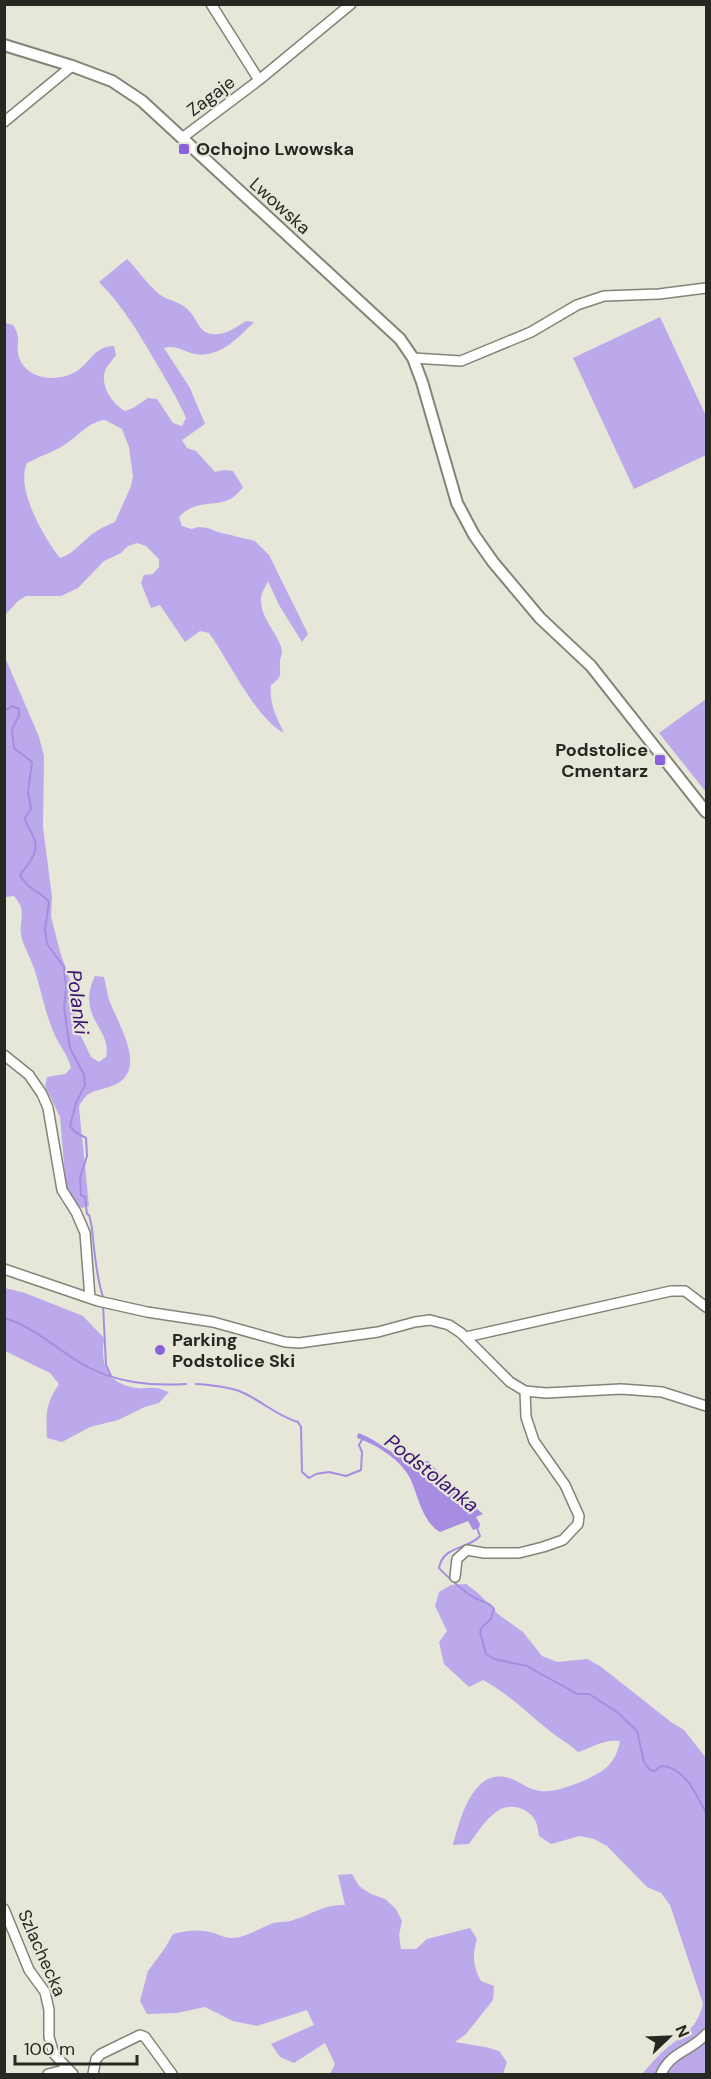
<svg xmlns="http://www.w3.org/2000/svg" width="711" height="2079" font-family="'DM Sans',sans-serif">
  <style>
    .green { fill: #bba9eb; fill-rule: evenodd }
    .water { fill: #a68de1 }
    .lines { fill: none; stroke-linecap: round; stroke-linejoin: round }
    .stream { stroke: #a68de1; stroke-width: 2 }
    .minor-casing { stroke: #848377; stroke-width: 12 }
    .tertiary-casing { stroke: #848377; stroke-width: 14 }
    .minor { stroke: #fff; stroke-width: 9 }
    .tertiary { stroke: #fff; stroke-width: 10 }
    .poi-dot { fill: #8c61db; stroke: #e6e6d9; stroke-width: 2 }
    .labels { text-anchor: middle; stroke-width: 4.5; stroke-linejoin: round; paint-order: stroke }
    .street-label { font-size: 18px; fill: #282823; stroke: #e6e6d9 }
    .poi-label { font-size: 18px; font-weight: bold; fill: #282823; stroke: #e6e6d9; text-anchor: start }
    .water-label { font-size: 20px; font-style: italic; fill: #3d1074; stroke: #e6e6d9 }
  </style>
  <rect width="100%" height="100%" fill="#e6e6d9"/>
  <path class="green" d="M127,259c11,11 20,25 32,35 10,8 21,6 31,18 8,8 9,21 22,22 12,2 25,-7 34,-13l8,1c-16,16 -37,39 -63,31 -10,-3 -16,-8 -27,-5l26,40 15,36 -23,16 5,8 9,3 19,21 9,-2 9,1 10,16c-20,28 -41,6 -64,30l3,9 9,3 8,-2 9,1 10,4 37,9 14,14 39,79 -6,8 -23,-37 -11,-24c-2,5 -7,12 -7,17 -2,20 21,40 21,54 0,3 -2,6 -2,9 -1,13 4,15 -9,24 -2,18 5,31 13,48 -28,-14 -56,-74 -75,-100l-9,-2 -15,11 -25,-37 -9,3 -10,-25 3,-8 9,-1 6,-7v-8l-13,-13 -9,-3 -9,3 -7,7 -17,8 -26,27 -17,8h-35l-8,5 -13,14v-292l8,2c10,15 1,22 7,35 10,21 39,22 57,11 15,-10 16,-24 37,-25l2,9c-3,5 -9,10 -11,16 -5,14 7,33 20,40l8,-3 15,-10 9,1 16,24 9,3 4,-8c-9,-21 -20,-38 -31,-57 -17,-29 -32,-55 -56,-79zM105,420l17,9 7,18 4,29 -2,10 -16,36c-6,3 -13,5 -18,9 -14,8 -22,23 -37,27 -16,-20 -45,-70 -33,-95 11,-6 23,-10 34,-16 16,-9 26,-25 44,-27z
    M660,317l46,99v39l-72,34 -61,-131z
    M4,655l35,82 5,19 -1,71 9,70 -1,20 10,38 13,36 4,39 13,27 8,5 7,-5c7,-28 -31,-40 -11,-81l9,1c2,8 3,16 5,23 9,24 41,72 3,86 -16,6 -25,3 -33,21l10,99 -8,2 -13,-13 -2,-8 -6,-70 -15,-31 2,-9 18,-3 6,-6c-3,-14 -13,-24 -18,-37 -7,-17 -11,-36 -16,-53 -3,-14 -11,-26 -15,-39 -5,-18 7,-26 -8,-43l-9,1z
    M706,699v93l-47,-59z
    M5,1288l20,5 58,23 21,22c-4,27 3,46 33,50 6,1 13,-1 19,0 4,0 9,3 13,4l-10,11 -14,4 -27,13 -28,7 -28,15 -15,-4c-1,-24 -2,-33 12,-54l-9,-11 -45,-22z
    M466,1584l12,9 20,21 25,18 19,24 15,6 30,-3 13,7 71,56 13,8 22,28v316h-64c8,-9 16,-19 26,-27 18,-14 29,-19 35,-43l-33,-99 -9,-12 -14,-6 -40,-41 -13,-7 -14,-3 -29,8 -12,-8c-1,-4 -1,-10 -3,-14 -7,-15 -27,-20 -40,-10 -11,8 -19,21 -27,32l-16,1c7,-27 21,-81 59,-66 10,4 17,11 29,12 17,2 55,-13 67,-25 7,-7 10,-15 12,-25 -17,-2 -26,6 -42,11 -8,-8 -18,-13 -27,-20 -22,-17 -43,-39 -68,-52l-14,7 -25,-23 -5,-22 8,-11 -12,-25 4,-14 12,-7z
    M352,1874l7,12 12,8 14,5 11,10 6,12 -3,14 2,14h15l11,-10 43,-11 7,11c-5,17 -4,27 4,42l13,5 -1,14 -27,34 -11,8 30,5 14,4 8,11 -4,12h-173l5,-10 -10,-21 -31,20 -14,-6 -9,-13 43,-19 -7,-15 -50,16 -24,-5 -28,-14 -28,6 -30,1 -7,-13 8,-30 17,-23 8,-14c15,-4 26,-5 41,-1 5,2 12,5 17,5 14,0 27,-9 40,-14 7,-3 15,-1 22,-4 21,-6 28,-15 52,-15l-7,-30z"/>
  <path class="water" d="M358,1433c28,10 40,32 70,28l28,30 27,23 -7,3 4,7 -1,4 -6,2 -5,-9 -28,11c-18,-10 -22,-37 -30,-54 -9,-18 -34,-34 -53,-40z"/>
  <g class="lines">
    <path class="stream" d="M4,709l2,1 6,-4 7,3v7l-7,13 2,19 18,14 -4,30 3,17 -6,9c1,7 5,11 8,18 8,15 -4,27 -13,39 8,15 20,16 29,27l-4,27 2,15 17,23 2,21 -2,20 6,40 14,27 1,10 -9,18 -6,23 5,6 11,6 1,18 -7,22 1,17 4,2 2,17 2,1c3,9 3,15 4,24 2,19 4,40 10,58
      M103,1305l3,60 5,11
      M4,1318c31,9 52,31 80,47 32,18 66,21 102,19
      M196,1384c14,1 29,2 43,7 21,8 37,25 59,31l3,5 1,45 7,6 7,-4 13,-2 17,4 15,-6 1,-18 -3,-7 4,-7
      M477,1528l3,8c-12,14 -37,9 -41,32 4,5 28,26 34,29 8,5 16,4 21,12l-3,10 -9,8 -2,5 6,22 8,5 33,7 50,28h12l28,18 20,19 7,31 6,8 5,1 6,-5c24,1 35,28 45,47"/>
    <defs>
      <path id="minor" d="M211,4l48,76
        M4,122l68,-56
        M182,138l77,-58 92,-76
        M413,358l48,3 70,-29 46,-27 27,-9 55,-2 47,-6
        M4,1055l25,20 13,19 6,14 14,82 14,22 9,21 5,65
        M4,1269l94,32 49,11 66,10 72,20 14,1 79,-11 37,-10 15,-2 19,5 12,8 49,49 15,9 21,2 75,-4 41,3 44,14
        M466,1337l205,-46h14l21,16
        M455,1577l2,-18 10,-9 17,3h35l24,-6 20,-7 15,-16 1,-8 -14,-31 -31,-44 -8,-24 -1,-26
        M4,1909l25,61 16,22 4,18v27l5,17 19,20
        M48,2074l20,-5
        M93,2074l3,-15 5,-5 39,-19 5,2 27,37
        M661,2074c10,-23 31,-23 45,-40"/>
      <path id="tertiary" d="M4,45l68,21 40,15 30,20 258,238 13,19 9,24 35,121 17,32 19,27 47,56 51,48 115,146"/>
    </defs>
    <use href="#minor" class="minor-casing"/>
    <use href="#tertiary" class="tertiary-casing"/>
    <use href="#minor" class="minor"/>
    <use href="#tertiary" class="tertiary"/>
  </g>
  <g class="poi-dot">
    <rect x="178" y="143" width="12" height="12" rx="3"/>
    <rect x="654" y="754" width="12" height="12" rx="3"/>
    <circle cx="160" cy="1350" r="6"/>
  </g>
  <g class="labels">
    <g class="street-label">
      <text transform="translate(211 96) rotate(-37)" y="6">Zagaje</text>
      <text transform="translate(280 206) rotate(42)" y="6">Lwowska</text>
      <text transform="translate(42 1953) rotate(66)" y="6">Szlachecka</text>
    </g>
    <g class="poi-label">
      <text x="196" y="155">Ochojno Lwowska</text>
      <text x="648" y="756" text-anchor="end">Podstolice<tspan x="648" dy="21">Cmentarz</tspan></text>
      <text x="172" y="1346">Parking<tspan x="172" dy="21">Podstolice Ski</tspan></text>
    </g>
    <g class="water-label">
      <text transform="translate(78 1002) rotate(83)" y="7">Polanki</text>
      <text transform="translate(432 1473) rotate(38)" y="7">Podstolanka</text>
    </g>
  </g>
  <rect width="711" height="2079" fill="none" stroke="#282823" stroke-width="12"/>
  <g transform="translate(669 2037) rotate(67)" stroke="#e6e6d9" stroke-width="4.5" paint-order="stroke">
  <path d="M0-4.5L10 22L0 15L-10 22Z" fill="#282823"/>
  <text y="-9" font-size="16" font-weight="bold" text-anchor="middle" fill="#282823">N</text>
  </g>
  <path d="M15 2055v9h122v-9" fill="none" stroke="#282823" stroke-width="3"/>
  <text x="24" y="2055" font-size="18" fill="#282823" stroke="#e6e6d9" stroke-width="4.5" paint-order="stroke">100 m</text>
</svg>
